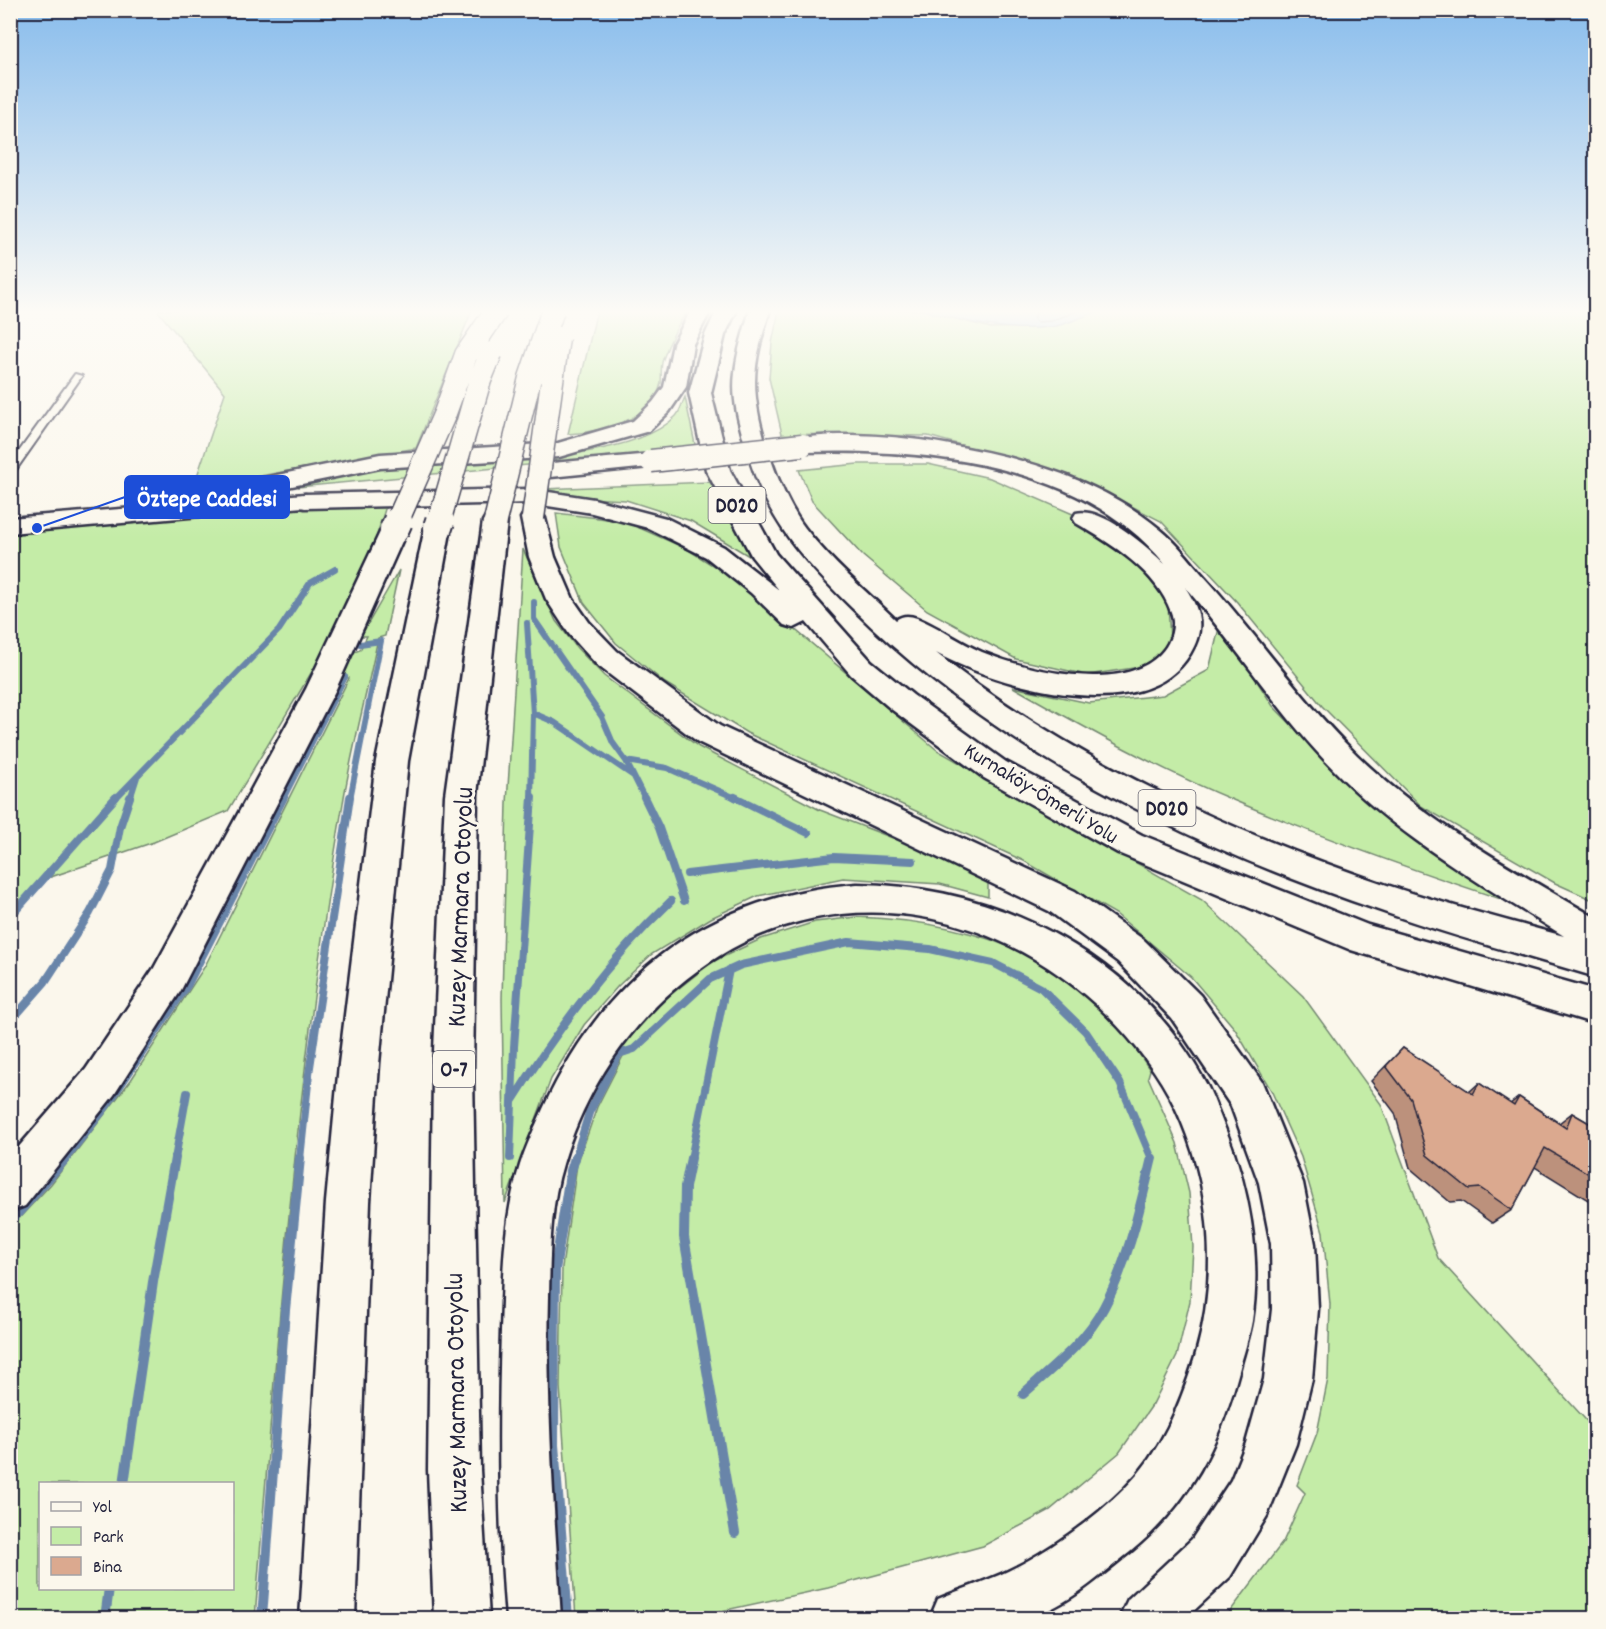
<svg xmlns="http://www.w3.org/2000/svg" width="1606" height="1629" font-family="Dekko,sans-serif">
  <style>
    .green { fill: #c4eca7; stroke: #738771; stroke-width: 1.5; fill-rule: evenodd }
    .water { fill: #99c7f3; stroke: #6985a9; stroke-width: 1.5 }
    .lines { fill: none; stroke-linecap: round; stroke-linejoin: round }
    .shore { stroke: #526485; stroke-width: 1.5 }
    .stream-far2 { stroke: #6985a9; stroke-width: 6 }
    .stream-far1 { stroke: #6985a9; stroke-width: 8 }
    .stream { stroke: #6985a9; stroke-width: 10 }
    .service-casing { stroke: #22223b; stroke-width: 4 }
    .primary-casing { stroke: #22223b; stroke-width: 5 }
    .trunk-casing { stroke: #22223b; stroke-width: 5 }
    .motorway-casing { stroke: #22223b; stroke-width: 5 }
    .service { fill: #fbf7ec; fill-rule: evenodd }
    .primary { fill: #fbf7ec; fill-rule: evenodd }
    .trunk { fill: #fbf7ec; fill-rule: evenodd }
    .motorway { fill: #fbf7ec; fill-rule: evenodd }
    .trunk-bridge-casing { stroke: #22223b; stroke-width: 25; stroke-linecap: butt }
    .motorway-bridge-far1-casing { stroke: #22223b; stroke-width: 25; stroke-linecap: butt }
    .motorway-bridge-casing { stroke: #22223b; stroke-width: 32; stroke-linecap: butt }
    .trunk-bridge { stroke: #fbf7ec; stroke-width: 22 }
    .motorway-bridge-far1 { stroke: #fbf7ec; stroke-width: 22 }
    .motorway-bridge { stroke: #fbf7ec; stroke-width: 28 }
    .wall { fill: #bc917b; stroke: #22223b; stroke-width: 1.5 }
    .building { fill: #dba98f; stroke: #22223b; stroke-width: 1.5 }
    .labels { text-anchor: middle; stroke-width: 6; stroke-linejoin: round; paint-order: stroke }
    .shield { fill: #fbf7ec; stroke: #636270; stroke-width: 1.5 }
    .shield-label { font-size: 21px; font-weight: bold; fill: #22223b }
    .street-label { font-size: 22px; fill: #22223b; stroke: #fbf7ec }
    .near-street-label { font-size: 27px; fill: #22223b; stroke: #fbf7ec }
    .leader { fill: none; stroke: #1d4ed8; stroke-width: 2 }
    .callout-dot { fill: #1d4ed8; stroke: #fbf7ec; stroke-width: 2 }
    .callout { fill: #1d4ed8; stroke: #1d4ed8; stroke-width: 2 }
    .callout-label { font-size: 24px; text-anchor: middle; font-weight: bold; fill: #fff }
  </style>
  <rect width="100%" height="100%" fill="#fbf7ec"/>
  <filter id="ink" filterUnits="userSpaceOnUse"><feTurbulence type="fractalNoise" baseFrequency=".0167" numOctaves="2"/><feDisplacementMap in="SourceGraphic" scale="12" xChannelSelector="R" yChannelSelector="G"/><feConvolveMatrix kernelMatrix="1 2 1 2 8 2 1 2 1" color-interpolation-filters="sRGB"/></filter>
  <g filter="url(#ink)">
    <path class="green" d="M157,310h315l-56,138 -223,40 32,-95z
      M597,310h92c-10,10 -21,35 -26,49 -3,8 -1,16 -2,24 -8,38 -61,49 -93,51z
      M779,310h143l69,18 61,-1 37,-15 18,-2h488v591l-40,-18 -134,-77 -99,-100 -85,-104 -76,-81 -93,-47 -140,-38 -146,-2 -13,-56 3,-35z
      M685,397l11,52 -398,38c23,-5 47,-12 71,-16 73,-11 256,-3 306,-54 5,-4 7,-14 10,-20z
      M858,464h70l62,14 85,37 54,39 39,49 2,37 -23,26 -60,9 -71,-16 -89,-49 -64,-54 -51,-55 -13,-31z
      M710,482l49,80 -68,-41 -65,-21 -157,-8z
      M386,506l-16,51 -42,88 -100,166 -74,31 -109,37 -34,38v-387l217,-18z
      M556,513l68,8 63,28 51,32 199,169 265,150 101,96 78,108 57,154 157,172v188h-370l58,-76 22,-49 -8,-8 20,-52 11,-54 2,-75 -7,-72 -22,-75 -30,-67 -36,-61 -44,-52 -75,-63 -92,-53 -277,-128 -82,-50 -49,-40 -32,-40 -23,-56z
      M523,549l33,72 21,27 27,28 95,71 121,63 135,52 33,17v18l-48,-13 -97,-6 -85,18 -47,22 -59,36 -34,32 -34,39 -33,54 -46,124 -3,-204 5,-196z
      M399,570l-14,66 -7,2c-11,55 -26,110 -35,165 -46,270 -67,543 -88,815h-244v-391l40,-43 80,-104 74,-114 144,-288 -7,-1 12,-25 6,-2 7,-14h-6zM40,1484h192v104h-192z
      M1220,624l53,82 90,92 159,108c-95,-31 -189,-64 -282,-103 -78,-32 -153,-74 -227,-116l76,16 74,-8 46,-25z
      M857,917c127,5 222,42 293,153l-2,7 29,66 12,50 4,54 -3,54 -13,55 -24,48 -34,49 -69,57 -67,36 -155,42 -139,30h-113l-16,-231 2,-120 15,-102 20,-58 26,-51 1,-12 40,-44 48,-38 49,-23 54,-17z"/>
    <path class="water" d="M922,310h48l14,4h41l14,-4h68c-20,2 -39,16 -57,17 -49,5 -82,-5 -128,-17z"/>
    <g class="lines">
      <path class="shore" d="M1037,310l-3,9 3,3 14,-1 29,-11"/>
      <path class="stream-far2" d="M534,602v17l68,98 11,26 13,18 19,38
        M527,623l6,91 -2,85
        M533,713l21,9 78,53
        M626,761l41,7 71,31
        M115,799l164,-169 31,-47 25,-14
        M130,799l7,-22
        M283,799l62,-122
        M350,799l31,-158 -21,3"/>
      <path class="stream-far1" d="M644,797l15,31 25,73
        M735,797l73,36
        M687,874l147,-17 79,4
        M10,917l106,-120
        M10,1022l35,-40 45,-69 22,-43 8,-43 10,-30
        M513,1100c46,-73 95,-139 158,-199
        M510,1158l4,-111 18,-250
        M65,1159l41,-52 82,-123 96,-187
        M175,1159l12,-66
        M300,1159l9,-85 41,-277
        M575,1159l14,-46 30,-59 15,-5 76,-70 31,-14 108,-23 81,7 63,14 48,25 45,44 34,51 32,76
        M691,1159l38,-189"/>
      <path class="stream" d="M691,1158l-6,29 -1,50 51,296
        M10,1222l56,-64
        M1023,1394c29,-26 63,-52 81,-87 24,-45 36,-100 48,-149
        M124,1484l29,-202 22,-124
        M105,1618l4,-30
        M262,1618l23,-308 15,-152
        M568,1618l-14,-173 1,-175 15,-96 5,-16"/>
      <defs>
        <path id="service" d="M75,374l7,2 -69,98 -3,1v-11z"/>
        <path id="primary" d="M305,494l9,2 3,5 -3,5 -304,27v-15z"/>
        <path id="trunk" d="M691,310h20l-18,34 -7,43 -17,25 -20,19 -90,26 -179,11 -205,42 -9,-2 -3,-5 3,-5 9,-2 205,-42 178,-11 75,-22 20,-19 11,-15 9,-43z
          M717,310h20l-12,25 -14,58 19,77 46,84 95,107 42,34 93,67 136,73 226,90 228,65v34l-245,-74 -233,-97 -134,-75 -93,-69 -40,-34 -45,-53 -12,6 -10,-3 -33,-32 -45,-36 -58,-29 -56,-15 -63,-10 -224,5 -9,-2 -3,-5 3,-5 9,-2 224,-5 65,10 72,19 58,29 55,43 -27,-33 -46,-87 -17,-77 16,-58z
          M750,310h20c-7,23 -15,47 -15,72 0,42 25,113 50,146 26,34 60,62 91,92 6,-5 13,-5 21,-2 22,9 42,24 65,34 44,18 135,41 175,5 12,-10 20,-29 14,-45 -14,-40 -59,-68 -95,-89l-3,-5 3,-5c26,-7 71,34 89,51 -84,-102 -240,-116 -363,-112l-8,-2 -3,-5 3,-5c40,-10 115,-3 156,5 75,13 151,35 211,85 15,12 27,28 40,43 54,59 99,126 156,182 70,68 156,114 239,163v59c-72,-22 -145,-41 -215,-66 -192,-65 -384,-159 -529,-303 -56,-55 -89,-93 -109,-171 -6,-21 -11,-42 -8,-64 2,-22 9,-42 15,-63zM1185,587c52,60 95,128 150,184 66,68 150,115 229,165 -58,-16 -117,-31 -174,-50 -156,-52 -326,-130 -454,-233 61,33 208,77 254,1 15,-25 11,-43 -5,-67z
          M651,454l8,2 4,5 -4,5 -118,12 -8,-2 -4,-5 4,-5 8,-2z"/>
        <path id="motorway" d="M533,511l9,2 3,5 10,39 18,42 16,23 28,29 103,75 355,165 69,49 56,55 62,87 41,101 12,61 3,65 -6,70 -16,65 -29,72 -37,61 -44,41h-67l9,-19 64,-60 39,-59 15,-37 18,-64 8,-70 -1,-65 -12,-61 -28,-77 -59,-87 -54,-57 -69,-51 -351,-169 -101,-77 -28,-31 -23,-35 -17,-42 -8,-39 3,-5z
          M495,514l9,2 3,5 -30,274 -4,279 7,396 9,148h-55l-6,-148 5,-396 12,-279 38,-274 3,-5z
          M438,519l9,3 4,5 -43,234 -29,303 -9,138 -15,416h-55l26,-416 13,-138 37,-303 49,-234 4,-5z
          M394,522l9,3 4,5 -71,159 -156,303 -66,103 -89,111 -15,6v-55l76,-88 68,-101 152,-279 75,-159 4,-5z
          M857,884c142,2 277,70 347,196 9,15 14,32 21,48 24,58 37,130 27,193 -3,17 -9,34 -13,50 -20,74 -49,132 -109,181 -31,24 -62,54 -102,66 -19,5 -75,0 -98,0l8,-19c23,-10 47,-17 70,-28 38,-18 86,-52 116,-82 37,-36 56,-84 71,-132 24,-83 17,-171 -20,-250 -16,-33 -41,-65 -67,-91 -105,-104 -258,-140 -389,-60 -76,47 -131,123 -156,208 -13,42 -13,88 -14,132 -3,107 5,215 12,322h-55c-8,-95 -8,-192 -5,-287 2,-55 2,-113 19,-166 6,-19 15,-38 23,-56 61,-134 166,-214 314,-225z"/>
      </defs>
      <use href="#service" class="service-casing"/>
      <use href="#primary" class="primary-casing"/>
      <use href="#trunk" class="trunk-casing"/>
      <use href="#motorway" class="motorway-casing"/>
      <use href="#service" class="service"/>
      <use href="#primary" class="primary"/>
      <use href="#trunk" class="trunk"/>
      <use href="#motorway" class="motorway"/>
      <defs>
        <path id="trunk-bridge" d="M651,461l151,-16"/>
        <path id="motorway-bridge-far1" d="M533,518l25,-180
          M495,521l35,-143 23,-68
          M397,522l48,-109 21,-58 31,-45
          M439,522l41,-142 11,-27"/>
        <path id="motorway-bridge" d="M438,527l2,-6
          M394,530l4,-9"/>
      </defs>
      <use href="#trunk-bridge" class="trunk-bridge-casing"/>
      <use href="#motorway-bridge-far1" class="motorway-bridge-far1-casing"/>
      <use href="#motorway-bridge" class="motorway-bridge-casing"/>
      <use href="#trunk-bridge" class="trunk-bridge"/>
      <use href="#motorway-bridge-far1" class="motorway-bridge-far1"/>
      <use href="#motorway-bridge" class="motorway-bridge"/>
    </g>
    <path class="wall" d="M1403,1048l66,44 10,-9 31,21 9,-7 40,26 13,-10 24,14v78l-61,-38 -23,43 -20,13 -31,-22 -11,1 -40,-34 -15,-55 -24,-32z"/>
    <path class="building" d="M1403,1048l70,46 6,-11 35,23 5,-9 47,31 6,-15 24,14v51l-51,-30 -33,62 -32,-22 -11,1 -42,-34 -16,-56 -25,-33z"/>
  </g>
  <linearGradient id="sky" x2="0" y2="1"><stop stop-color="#88bcec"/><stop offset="0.58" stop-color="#fdfbf6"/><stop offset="1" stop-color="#fdfbf6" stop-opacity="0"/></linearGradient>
  <rect width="1606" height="538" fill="url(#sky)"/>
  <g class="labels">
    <g class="shield">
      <rect x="708.5" y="487" width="57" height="36" rx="4.5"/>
      <rect x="1138.5" y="790" width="57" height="36" rx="4.5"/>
      <rect x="433" y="1051" width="42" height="36" rx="4.5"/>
    </g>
    <g class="shield-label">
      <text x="737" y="512">D020</text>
      <text x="1167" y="815">D020</text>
      <text x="454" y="1076">O-7</text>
    </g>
    <g class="street-label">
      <text transform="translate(1042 792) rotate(31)" y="8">Kurnaköy-Ömerli Yolu</text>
    </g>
    <g class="near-street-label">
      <text transform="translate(459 907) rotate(-88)" y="9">Kuzey Marmara Otoyolu</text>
      <text transform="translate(455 1393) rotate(-91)" y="9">Kuzey Marmara Otoyolu</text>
    </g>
  </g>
  <path class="leader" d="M37 528L125 497"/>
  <circle class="callout-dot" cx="37" cy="528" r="6"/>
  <rect class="callout" x="125" y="476" width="164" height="42" rx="6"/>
  <g class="callout-label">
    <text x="207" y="506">Öztepe Caddesi</text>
  </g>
  <rect width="1606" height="1629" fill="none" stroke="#fbf7ec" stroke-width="36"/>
  <rect x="18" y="18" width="1570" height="1593" fill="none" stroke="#22223b" stroke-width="2" filter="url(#ink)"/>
  <rect x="39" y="1482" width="195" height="108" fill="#fbf7ec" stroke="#a4a2a5" stroke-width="1.5"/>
  <rect x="51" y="1502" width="30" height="9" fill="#fbf7ec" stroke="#a4a2a5" stroke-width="1.5"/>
  <text x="93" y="1512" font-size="18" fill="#22223b">Yol</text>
  <rect x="51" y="1527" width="30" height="18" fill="#c4eca7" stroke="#a4a2a5" stroke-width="1.5"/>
  <text x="93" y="1542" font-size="18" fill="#22223b">Park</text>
  <rect x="51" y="1557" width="30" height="18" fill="#dba98f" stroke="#a4a2a5" stroke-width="1.5"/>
  <text x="93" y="1572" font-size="18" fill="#22223b">Bina</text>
</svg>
